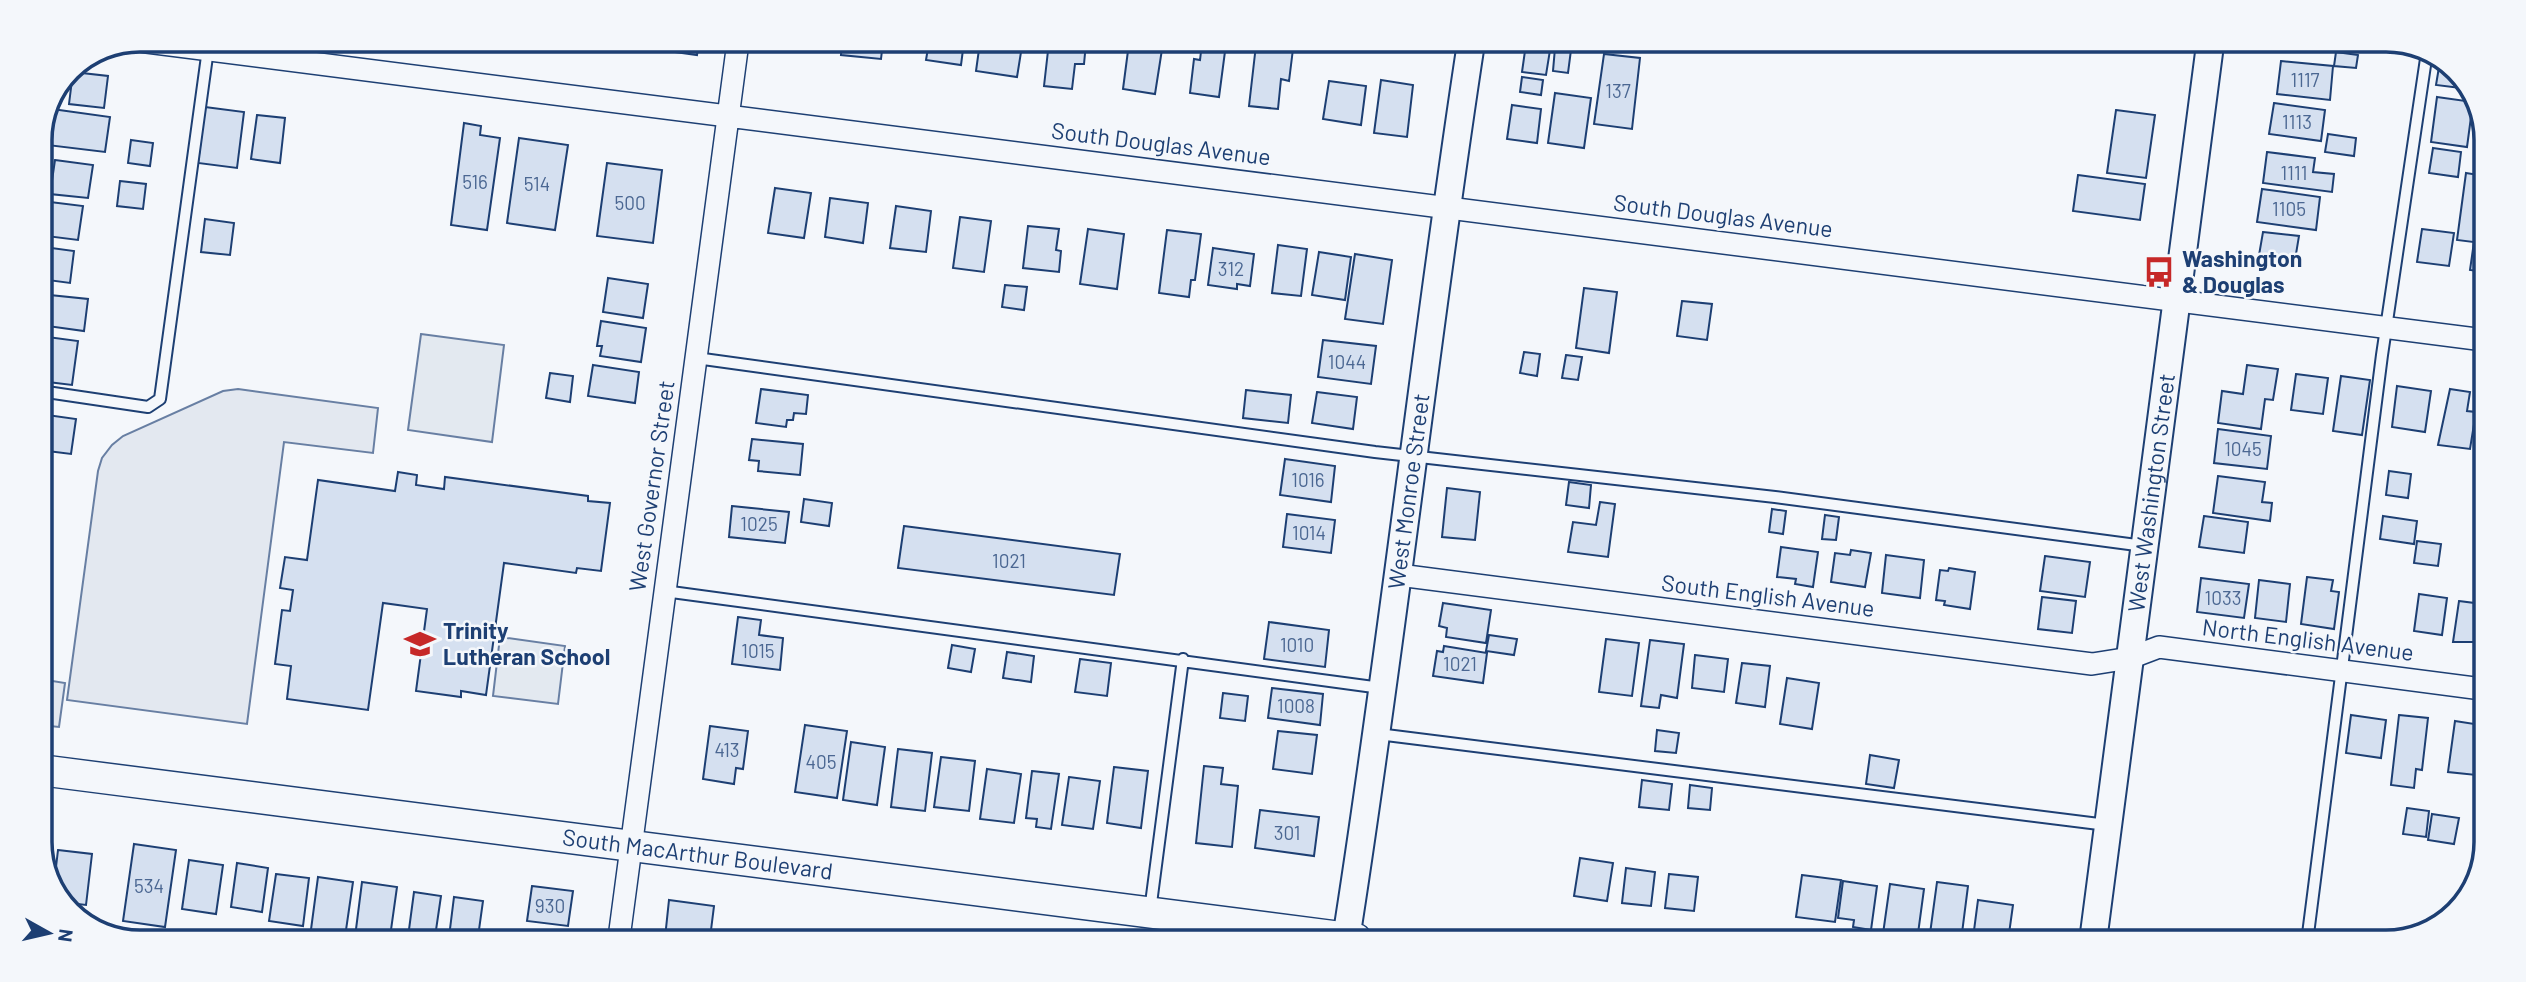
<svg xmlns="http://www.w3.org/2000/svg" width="2526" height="982" font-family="Barlow,sans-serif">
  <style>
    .green { fill: #e3e9f0; stroke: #687fa3; stroke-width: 2 }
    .parking { fill: #e3e8f0; stroke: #687fa3; stroke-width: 2 }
    .building { fill: #d5e0f0; stroke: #1d3f73; stroke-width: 2 }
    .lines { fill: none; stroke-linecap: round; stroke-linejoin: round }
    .service-casing { stroke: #1d3f73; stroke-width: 14 }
    .minor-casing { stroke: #1d3f73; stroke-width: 24 }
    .tertiary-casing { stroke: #1d3f73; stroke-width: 30 }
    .secondary-casing { stroke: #1d3f73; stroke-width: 33 }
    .service { stroke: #f4f7fb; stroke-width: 10 }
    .minor { stroke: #f4f7fb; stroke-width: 21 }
    .tertiary { stroke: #f4f7fb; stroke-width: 26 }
    .secondary { stroke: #f4f7fb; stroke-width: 30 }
    .labels { text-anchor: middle; stroke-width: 5; stroke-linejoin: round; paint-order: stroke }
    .number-label { font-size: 19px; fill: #4b6792 }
    .street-label { font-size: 23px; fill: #1d3f73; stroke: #f4f7fb }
    .poi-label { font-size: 23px; font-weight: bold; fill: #1d3f73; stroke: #f4f7fb; text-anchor: start }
    .rim { fill: none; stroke: #1d3f73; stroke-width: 3.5 }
  </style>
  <rect width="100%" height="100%" fill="#f4f7fb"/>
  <path class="green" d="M421,334l83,11 -12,97 -84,-12z
    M500,637l65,9 -7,58 -65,-8z"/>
  <path class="parking" d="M238,389l140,19 -5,45 -89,-11 -37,282 -180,-24 31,-229 4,-13 10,-13 11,-9 100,-45z
    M40,679l25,4 -6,44 -19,-2z"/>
  <path class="building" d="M597,41l102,1 -2,13z
    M780,42h32l-1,10 -31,-4z
    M842,42h41l-2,17 -40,-4z
    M929,42h35l-3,23 -35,-5z
    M980,42l42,4 -5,31 -41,-6z
    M1049,42l37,1 -2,21h-9l-3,25 -28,-3z
    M1129,43h34l-8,51 -32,-5z
    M1202,43l24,1 -7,53 -29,-4 4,-34 6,1z
    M1526,44h25l-5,31 -24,-3z
    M1256,45l37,4 -4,32 -8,-2 -3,30 -29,-3z
    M2291,45h31v5z
    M1555,48l16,2 -3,23 -15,-2z
    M2336,52l22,3 -2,13 -22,-2z
    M1604,54l36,4 -8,71 -38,-5z
    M2281,61l52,5 -3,34 -53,-6z
    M2440,61l25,18 4,10 -33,-4z
    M73,72l35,4 -4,32 -35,-4z
    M1522,77l21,3 -2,15 -21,-3z
    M1381,80l32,5 -6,52 -33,-4z
    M1329,81l37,5 -5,39 -38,-6z
    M1555,93l36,5 -7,50 -36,-5z
    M2437,97l36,5 -6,45 -36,-5z
    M2274,103l51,7 -4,31 -52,-7z
    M1512,105l29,4 -4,34 -30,-4z
    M205,107l39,5 -7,56 -39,-5z
    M52,109l58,8 -5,35 -58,-7z
    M2116,110l39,5 -9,63 -39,-5z
    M257,115l28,3 -5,45 -29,-4z
    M464,123l17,3 -1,9 20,3 -13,92 -36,-5z
    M2328,134l28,4 -2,18 -29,-4z
    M519,138l49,7 -13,85 -48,-7z
    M131,140l22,3 -3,23 -22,-3z
    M2433,148l28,4 -3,25 -29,-4z
    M2267,152l48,6 -2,14 21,2 -2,18 -69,-9z
    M55,160l38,5 -5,33 -38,-4z
    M607,163l55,7 -9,73 -56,-7z
    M2466,173l19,3v96l-15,-2 4,-28 -17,-2z
    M2078,175l67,9 -5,36 -67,-9z
    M120,181l26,3 -3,25 -26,-3z
    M775,188l36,5 -7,45 -36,-5z
    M2262,189l58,8 -4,33 -59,-8z
    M830,198l38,5 -5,40 -38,-6z
    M50,202l33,4 -5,34 -32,-4z
    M896,206l35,5 -5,41 -36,-4z
    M960,217l31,4 -7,51 -31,-4z
    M205,219l29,4 -4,32 -29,-3z
    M1028,226l31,3 -3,21 5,1 -2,21 -36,-4z
    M1088,229l36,5 -7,55 -37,-5z
    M2422,229l32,4 -5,33 -32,-4z
    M1167,230l34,4 -6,46h-4l-2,17 -30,-4z
    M2263,232l36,4 -5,30 -36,-5z
    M1278,245l29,4 -6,47 -29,-3z
    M44,247l30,4 -4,32 -30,-4z
    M1213,248l41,6 -4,32 -13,-2v5l-29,-4z
    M1319,252l32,5 -6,43 -33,-5z
    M1355,254l37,6 -9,64 -38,-5z
    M608,278l40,6 -5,34 -40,-6z
    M1005,285l22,2 -3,23 -22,-3z
    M1584,288l33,4 -8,61 -33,-5z
    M40,294l48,5 -4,32 -44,-6z
    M1682,301l30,3 -5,36 -30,-4z
    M601,321l45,7 -5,34 -41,-6 2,-10h-5z
    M40,336l38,5 -6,44 -32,-4z
    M1323,340l53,6 -5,38 -53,-7z
    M1524,352l16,2 -3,22 -17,-3z
    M1566,355l16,2 -4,23 -16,-2z
    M593,365l46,7 -4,31 -47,-7z
    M2247,365l31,4 -5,31 -8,-1 -4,30 -43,-6 4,-32 21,3z
    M550,373l23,3 -3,26 -24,-4z
    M2296,374l32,4 -5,36 -32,-4z
    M2341,376l29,4 -8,55 -29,-4z
    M2397,386l34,5 -6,41 -33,-5z
    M761,389l47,6 -2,19 -12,-1 -1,7h-6l-1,7 -30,-4z
    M2450,389l20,3 -3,19 9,1 -6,37 -32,-4z
    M1246,390l45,5 -3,28 -45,-5z
    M1317,392l40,5 -4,32 -41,-6z
    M40,414l36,5 -5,35 -31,-4z
    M2218,429l53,7 -4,33 -53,-6z
    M752,439l51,5 -3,31 -42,-4 1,-10 -10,-1z
    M2480,443h3v22l-6,-1z
    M1285,459l50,7 -4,36 -51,-7z
    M2389,471l22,3 -3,24 -22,-3z
    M398,472l19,3 -1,10 28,4 1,-12 143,19v5l22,2 -9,68 -24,-3 -1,5 -72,-10 -18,132 -25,-4v6l-45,-6 11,-82 -44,-6 -15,107 -81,-11 4,-33 -16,-2 7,-54 8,1 3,-21 -13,-2 5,-31 22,3 11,-80 77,11z
    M2218,476l47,6 -3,20 10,1 -2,18 -57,-8z
    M1569,482l22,3 -2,23 -23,-3z
    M1447,488l33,4 -5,48 -33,-3z
    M804,499l28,4 -3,23 -28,-4z
    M1600,502l15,2 -7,53 -40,-5 5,-30 23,3z
    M732,506l57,6 -4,31 -56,-6z
    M1772,509l14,2 -3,23 -14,-2z
    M1287,514l48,6 -4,33 -48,-6z
    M1825,515l14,2 -3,23 -14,-1z
    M2204,516l44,6 -4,31 -45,-6z
    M2383,516l34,5 -3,23 -34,-5z
    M904,526l216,28 -6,41 -216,-27z
    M2417,541l24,3 -3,22 -24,-3z
    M1781,547l37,5 -5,35 -18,-3 1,-5 -19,-2z
    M1851,550l20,3 -6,34 -34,-5 4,-29 15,2z
    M1886,555l38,5 -4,38 -38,-5z
    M2045,556l45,6 -5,35 -45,-6z
    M1949,568l26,4 -5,37 -26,-4 1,-4 -9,-1 4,-30 8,1z
    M2307,577l26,3 -2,11 8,1 -5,37 -33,-5z
    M2201,578l48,6 -5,34 -47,-6z
    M2259,580l31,4 -4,38 -31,-4z
    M2419,594l28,4 -5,37 -28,-4z
    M2042,597l34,4 -4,32 -34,-4z
    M2459,601l23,3v38h-29z
    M1443,603l48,7 -5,33 -40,-6 1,-9 -8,-2z
    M738,617l23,3 -2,15 24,3 -3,32 -48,-6z
    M1269,622l60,8 -4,37 -61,-8z
    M1489,635l28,4 -3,16 -28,-4z
    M1606,639l33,4 -7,53 -33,-4z
    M1650,640l34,4 -7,54 -16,-3 -2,13 -18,-2z
    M952,645l23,4 -4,23 -23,-4z
    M1444,646l43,7 -4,30 -50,-7 4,-25 6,1z
    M40,647l11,1 -3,26 -8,-1z
    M1007,652l27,4 -3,26 -28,-4z
    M1695,655l33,4 -4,33 -32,-4z
    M1080,659l31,4 -4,33 -32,-4z
    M1742,663l28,3 -5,41 -29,-4z
    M1787,678l32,5 -7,46 -32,-5z
    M1272,688l51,6 -3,31 -52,-7z
    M1223,693l25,3 -3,25 -25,-3z
    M2351,715l35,5 -5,38 -35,-5z
    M2399,715l29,3 -6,52 -6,-1 -2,19 -23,-3z
    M2455,721l26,4 -5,50 -28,-3z
    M805,725l42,6 -10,67 -42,-6z
    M710,726l38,5 -5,38 -7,-1 -2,16 -31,-5z
    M1657,730l22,3 -3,20 -21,-2z
    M1278,731l39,4 -5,39 -39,-5z
    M851,742l34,5 -8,58 -34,-5z
    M898,749l34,4 -7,58 -34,-4z
    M1870,755l29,5 -5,28 -28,-4z
    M941,757l34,4 -6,50 -35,-4z
    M1204,766l19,2 -2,16 17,2 -6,61 -36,-4z
    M1114,767l34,4 -7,57 -34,-5z
    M987,769l34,5 -7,49 -34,-4z
    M1032,771l27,3 -8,55 -15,-2 1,-8 -11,-1z
    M1069,777l31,4 -7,48 -31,-4z
    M1642,780l30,4 -3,26 -30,-3z
    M1690,785l22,3 -2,22 -22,-2z
    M2407,808l22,3 -3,26 -23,-3z
    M1260,810l59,7 -5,39 -59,-8z
    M2432,814l27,4 -5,26 -26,-4z
    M40,836l8,1 -4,22 -4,-10z
    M134,844l42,6 -11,77 -42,-6z
    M58,850l34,4 -6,51 -25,-3 -7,-18z
    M1580,858l33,5 -6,38 -33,-5z
    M189,860l34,5 -7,49 -34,-5z
    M237,863l31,5 -6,44 -31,-5z
    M1626,868l29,4 -4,34 -29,-3z
    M2469,871l11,3 -14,19z
    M276,874l33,4 -6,48 -34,-5z
    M1669,874l29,3 -4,34 -29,-3z
    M1802,875l39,5 -6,42 -39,-5z
    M318,877l35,5 -8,55h-35z
    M1843,881l34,5 -6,44 -18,-3 1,-7 -16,-2z
    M362,882l35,5 -7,50h-35z
    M1937,882l31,4 -7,55h-32z
    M1890,884l34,5 -7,52h-35z
    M532,886l41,5 -5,35 -41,-5z
    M414,892l27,4 -6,41h-27z
    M454,897l29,4 -5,36h-29z
    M669,900l45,6 -4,32h-45z
    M1978,900l35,5 -5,36 -35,-3z
    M530,931l46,6h-47z
    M813,933l36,5h-37z"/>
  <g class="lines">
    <defs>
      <path id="service" d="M696,358l679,94 400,45 369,49
        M40,391l108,16 12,-8 48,-350
        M664,591l717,97
        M1378,734l729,91
        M1150,911l33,-252
        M2307,942l75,-587 45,-303"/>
      <path id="minor" d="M139,41l2345,299
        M1399,575l693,89 38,-6 29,-11 323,42
        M619,938l119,-896"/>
      <g id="tertiary">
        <path id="s1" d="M1346,939c47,-298 79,-597 125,-896"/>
        <path id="s2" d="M2093,941l117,-896"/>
      </g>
      <g id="secondary">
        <path id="s3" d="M40,770l1316,169"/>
      </g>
    </defs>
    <use href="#service" class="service-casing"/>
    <use href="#minor" class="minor-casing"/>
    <use href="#tertiary" class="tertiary-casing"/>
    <use href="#secondary" class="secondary-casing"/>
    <use href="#service" class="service"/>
    <use href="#minor" class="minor"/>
    <use href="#tertiary" class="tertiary"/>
    <use href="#secondary" class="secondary"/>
  </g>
  <defs>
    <symbol id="bus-bare" viewBox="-9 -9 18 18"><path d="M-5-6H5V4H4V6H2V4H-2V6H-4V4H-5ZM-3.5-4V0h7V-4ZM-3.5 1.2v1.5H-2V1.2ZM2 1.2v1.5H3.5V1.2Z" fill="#c62828" stroke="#f4f7fb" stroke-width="2.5" paint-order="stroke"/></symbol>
    <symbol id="school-bare" viewBox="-9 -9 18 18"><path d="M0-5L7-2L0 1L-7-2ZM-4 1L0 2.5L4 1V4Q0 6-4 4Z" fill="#c62828" stroke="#f4f7fb" stroke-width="2.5" paint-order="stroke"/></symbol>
  </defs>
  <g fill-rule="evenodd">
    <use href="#bus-bare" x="2137" y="250" width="44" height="44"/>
    <use href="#school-bare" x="398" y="622" width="44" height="44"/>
  </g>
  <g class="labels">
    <g class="number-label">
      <text x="2305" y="87">1117</text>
      <text x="1618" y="98">137</text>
      <text x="2297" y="129">1113</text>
      <text x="2294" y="180">1111</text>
      <text x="475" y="189">516</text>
      <text x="537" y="191">514</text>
      <text x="630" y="210">500</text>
      <text x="2289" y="216">1105</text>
      <text x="1231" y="276">312</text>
      <text x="1347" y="369">1044</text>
      <text x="2243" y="456">1045</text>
      <text x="1308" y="487">1016</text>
      <text x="759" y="531">1025</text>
      <text x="1309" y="540">1014</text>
      <text x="1009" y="568">1021</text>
      <text x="2223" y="605">1033</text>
      <text x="1297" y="652">1010</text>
      <text x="758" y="658">1015</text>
      <text x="1460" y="671">1021</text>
      <text x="1296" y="713">1008</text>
      <text x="727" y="757">413</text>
      <text x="821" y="769">405</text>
      <text x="1287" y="840">301</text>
      <text x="149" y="893">534</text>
      <text x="550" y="913">930</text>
    </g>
    <g class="street-label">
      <text transform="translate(1161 144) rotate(7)" y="8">South Douglas Avenue</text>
      <text transform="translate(1723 216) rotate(7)" y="8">South Douglas Avenue</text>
      <text transform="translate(652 486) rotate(-82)" y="8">West Governor Street</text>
      <text dy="8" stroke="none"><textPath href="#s1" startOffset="452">West Monroe Street</textPath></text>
      <text dy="8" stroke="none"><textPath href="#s2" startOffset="452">West Washington Street</textPath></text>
      <text transform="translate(1768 596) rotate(7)" y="8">South English Avenue</text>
      <text transform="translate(2308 640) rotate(7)" y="8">North English Avenue</text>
      <text dy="8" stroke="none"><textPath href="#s3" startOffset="663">South MacArthur Boulevard</textPath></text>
    </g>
    <g class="poi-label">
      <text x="2182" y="267">Washington<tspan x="2182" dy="26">&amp; Douglas</tspan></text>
      <text x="443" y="639">Trinity<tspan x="443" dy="26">Lutheran School</tspan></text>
    </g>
  </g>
  <path d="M0 0H2526V982H0ZM140 52H2386A88 88 0 0 1 2474 140V842A88 88 0 0 1 2386 930H140A88 88 0 0 1 52 842V140A88 88 0 0 1 140 52Z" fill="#f4f7fb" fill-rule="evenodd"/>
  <path class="rim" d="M140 52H2386A88 88 0 0 1 2474 140V842A88 88 0 0 1 2386 930H140A88 88 0 0 1 52 842V140A88 88 0 0 1 140 52Z"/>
  <g transform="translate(49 933) rotate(98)" stroke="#f4f7fb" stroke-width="5" paint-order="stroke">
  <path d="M0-5L12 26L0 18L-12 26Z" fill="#1d3f73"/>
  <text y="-10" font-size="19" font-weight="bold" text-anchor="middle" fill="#1d3f73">N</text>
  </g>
</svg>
